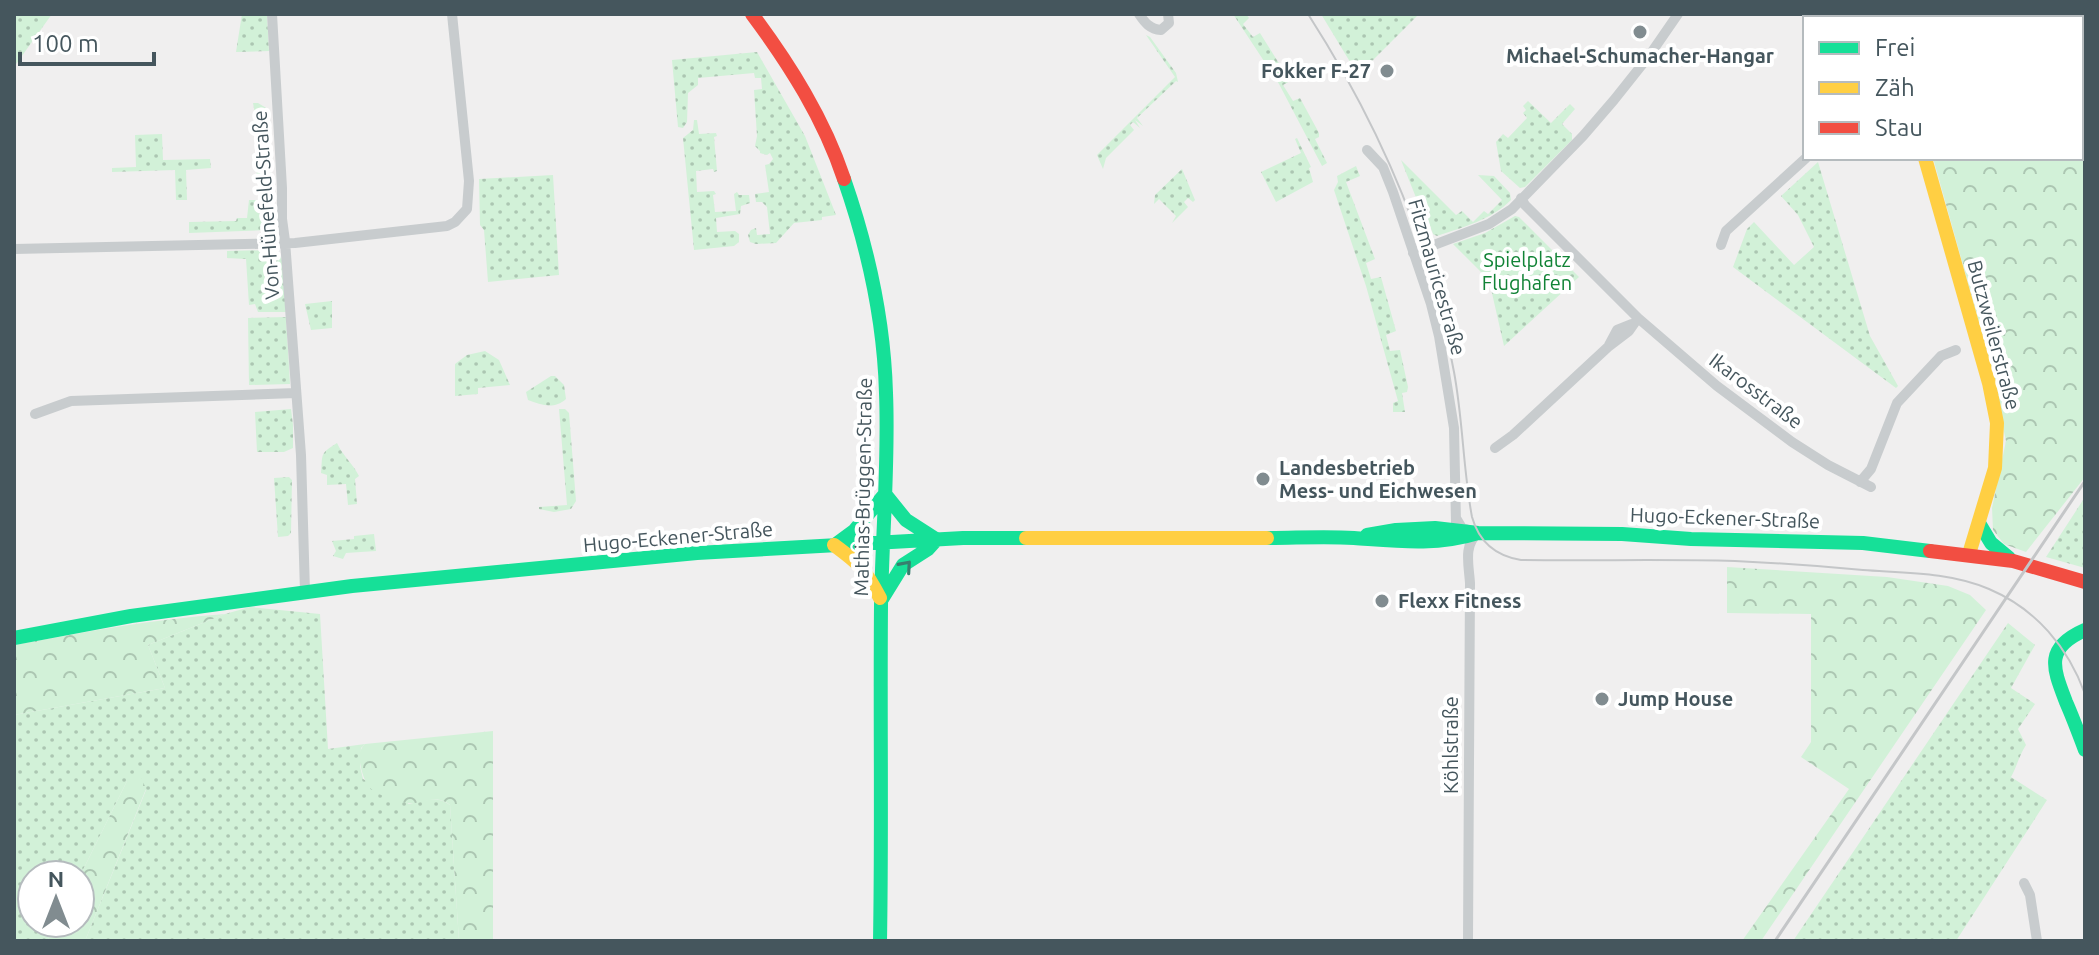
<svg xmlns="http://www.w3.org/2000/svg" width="2099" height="955" font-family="Ubuntu,sans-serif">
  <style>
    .green { fill: url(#green-dots) }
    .forest { fill: url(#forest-crowns) }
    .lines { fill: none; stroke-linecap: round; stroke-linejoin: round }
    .street { stroke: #c8ccce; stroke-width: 10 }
    .fast { stroke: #16e098; stroke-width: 14 }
    .slow { stroke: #ffcf43; stroke-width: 14 }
    .jam { stroke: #f24e42; stroke-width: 14 }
    .tram { stroke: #c4c6c8; stroke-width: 2 }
    .rail { stroke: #c4c6c8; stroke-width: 3 }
    .oneway { stroke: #377f6f }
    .poi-dot { fill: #818c90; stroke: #fff; stroke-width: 3 }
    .labels { text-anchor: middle; stroke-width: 8; stroke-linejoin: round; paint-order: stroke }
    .poi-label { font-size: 20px; font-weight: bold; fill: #45565d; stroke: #fff; text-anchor: start }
    .street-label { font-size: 20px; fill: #45565d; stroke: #fff }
    .park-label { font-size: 20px; fill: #118336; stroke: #fff }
  </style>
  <defs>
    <pattern id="green-dots" width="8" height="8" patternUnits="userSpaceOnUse" patternTransform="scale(2)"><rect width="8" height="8" fill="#d2f1d8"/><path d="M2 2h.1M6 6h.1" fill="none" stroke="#acc6b2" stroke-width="1.8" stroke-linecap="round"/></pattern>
    <pattern id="forest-crowns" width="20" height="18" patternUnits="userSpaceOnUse" patternTransform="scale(2)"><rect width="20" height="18" fill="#d2f1d8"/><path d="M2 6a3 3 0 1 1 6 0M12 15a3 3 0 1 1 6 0" fill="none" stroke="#acc6b2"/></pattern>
  </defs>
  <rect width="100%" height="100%" fill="#f0efef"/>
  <path class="green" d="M14,14h38l-38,53z
    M242,14h25l2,37 -33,1z
    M1233,14h13l3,4 -6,6 10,13 7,-4 30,48 -7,4 10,16 7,-3 19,35v4l-4,2 12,24 -5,3 -43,-82z
    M1321,14h98l-61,61z
    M1146,35l4,2 26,36 2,9 -2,-1 -39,37 6,8 -8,-6 5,8 -7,-6 -3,3 4,5 -28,28 -3,11 -6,-14 78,-78z
    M757,52l48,84 31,79 -14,2v3l-28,3 -18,20 -20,1 -6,-2 -2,-7 3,-5 5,-2 1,7 13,-1 -3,-27 -5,-5h-6l-1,-8 14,-2 -4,-27 4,-1 4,-5 -3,-6 -3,2 -7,-2v-2l-5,-5 2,-10 -3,-46 8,-1 -1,-11h-6l-1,-5 -56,5v7l-10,8 -1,29 -4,6 -5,-1 -6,-67z
    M1528,101l23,22 19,-19 5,5 -13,15 10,10v6l-47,47 -5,1 -19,-17 -5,-29 7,-8 5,4 19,-20 -4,-5 3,-3 -3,-4z
    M258,103l10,6 3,69 -17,3c10,-24 4,-52 -1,-78z
    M694,120h3l2,14 17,-1 1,3 -3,1 3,34 -3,1 -1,-3 -17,2 1,21 17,-1 2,3 -3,1 2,17 21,-1 -2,-17 3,-2 2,3h10l1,8 -9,3 -1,8 -24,4 1,14 18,-1 4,3v8l-5,4 -40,4 -11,-112 10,-8z
    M162,134l1,26 47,-1 1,9 -25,2 1,30h-11l-1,-30 -63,2v-4l24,-1 -1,-32z
    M1297,138l14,29 -2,1 4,14 -37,20 -15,-30 40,-19 -6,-14z
    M1401,160l55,55 6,-4 11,11 11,-11 4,3 14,-14 -24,-25 16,1 16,17 1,7c-20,20 -48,27 -74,36l-4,-2 -8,-22 -6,-7z
    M1818,162l52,174 28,50 -2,2 -163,-121 14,-38 7,-7 40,43 20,-18 -16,-32 -17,-19z
    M1356,166l4,10 -14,6 29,77 -9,4 5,16 10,-2 15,54 -10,4 4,16 10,-1 8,37 -1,5 -5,1 3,19h-12v-9l5,-2 -32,-115 -32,-96 4,-8 -1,-6z
    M1182,169l13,31 -2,2 -5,-4 -4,4 4,5 -16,16 4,-7 -17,-17 -5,5 1,-9z
    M553,175l6,100 -71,7 -4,-52 -4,-5 -1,-46z
    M249,200h19l2,2 1,23 -4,5 -78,3v-11l47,-1 1,-3h10z
    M1515,216l4,1 60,60 -75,69 -15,-66 -36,-36 32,-11z
    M271,250c6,1 9,4 11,10l4,52h-28l-3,-8 -6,1 -3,-46 -19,-1v-7z
    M332,301v27l-21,2 -6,-26z
    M286,317l4,67 -41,1 -1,-67z
    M485,351l14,9 11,25 -32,3v6l-23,2v-32l12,-9z
    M551,376h4l9,9 2,14c-12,11 -25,6 -38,1l-2,-8z
    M291,409l2,16v23l-9,4h-27l-2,-40z
    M559,409h6l4,4 7,88 -5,8 -17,3 -15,-3v-2l28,-2z
    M337,443c6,13 16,21 22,33l-4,3 2,25 -9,1 -2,-21 -19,1v-10l-6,-2c2,-19 -2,-19 16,-30z
    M289,477l3,3 -1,53 -3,3 -10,1 -4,-59z
    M2085,497v71l-39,-11z
    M374,534l2,17 -30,2 -3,6 -10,-3 3,-5 -4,-10 22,-2v-3z
    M250,607l70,7 8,135 37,-5 -4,4 -1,18 3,13 46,25c15,-3 29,-9 41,1l9,136h-374l61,-151 -19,-9 -47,95 -48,-1v48h24l-9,18h-33v-226l151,-27 -17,-43 77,-31z
    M2008,623l27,22 -24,43 24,16 -17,25 8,16c-7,11 -9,21 -15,32l36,23 -91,141h-163z"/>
  <path class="forest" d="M1915,14h170v463l-59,75 -22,-8 -11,-14 -1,-22 14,-67 -20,-94 -53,-189h148v-140h-166z
    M1727,567l160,10 61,9 22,9 16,15 -225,331h-19l107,-152 -48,-32 10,-15v-128l-84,-1z
    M225,614l-77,31 17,43 -151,27v-70c70,-13 140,-26 211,-31z
    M493,731v210h-34l-9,-136c-15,-12 -26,0 -42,-2 -6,0 -13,-4 -19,-5 -19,-7 -23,-11 -28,-30 -2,-10 -3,-17 4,-24z
    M140,774l6,15 -61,152h-38l9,-18h24v-47l47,-95z"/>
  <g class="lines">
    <path class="street" d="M272,14l10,174v31l3,22 16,214 4,137
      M1139,14c6,9 11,15 22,16l8,-7 -1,-9
      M1367,150l16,17 10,25 38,112 8,32 15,92 2,95
      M1521,198l4,7 113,113 79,68 75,56 36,23 43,22
      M1721,245l5,-14 80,-73
      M14,249l281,-6 152,-17 8,-4 12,-13 2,-28 -17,-167
      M1413,253l76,-29 23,-15 71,-73 31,-36 35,-44 29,-42
      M1609,345l8,-15 15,-6
      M35,414l36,-13 225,-8
      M1495,448l18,-13 95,-88 21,-16 9,-13
      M1860,482l11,-13 26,-66 44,-47 15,-6
      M1456,518l6,10 16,5c-15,12 -9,33 -8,50l-2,358
      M2024,883l6,12 7,46"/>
    <path class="fast" d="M1906,14l1,4
      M844,179c24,69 40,141 42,214 3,71 -4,142 -5,213 -1,112 1,223 -1,335
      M885,494l21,26 28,18
      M1979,523l12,20 18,15
      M1367,535l29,-5 39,-2 43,5 144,1 69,5 172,4 67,8
      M1267,538c29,0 58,-2 87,0 43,3 82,8 124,-5
      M835,545l19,-14 31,-37
      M882,599l21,-34 25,-16 9,-10
      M2085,630c-41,18 -32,38 -19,72 7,16 13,32 19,48
      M14,638l117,-22 221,-30 345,-33 266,-15h63"/>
    <path class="slow" d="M1925,158l64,225 8,40 -2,45 -26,86
      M1026,538h241
      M834,545c26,19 31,24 46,53"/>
    <path class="jam" d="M752,14c38,51 72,105 92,165
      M1930,551l83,10 72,21"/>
    <path class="tram" d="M1308,14c70,109 123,229 146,358 9,48 9,97 18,145 7,25 24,39 49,43 71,1 143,-1 214,1 43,2 85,5 128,9 42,3 87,2 126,19 47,20 79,58 96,105"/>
    <path class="rail" d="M1775,941l310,-460"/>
  </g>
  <defs><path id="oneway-chevron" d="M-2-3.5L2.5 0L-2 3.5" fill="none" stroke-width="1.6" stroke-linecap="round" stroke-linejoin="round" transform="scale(2)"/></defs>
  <use class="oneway" href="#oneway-chevron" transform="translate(906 566) rotate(-49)"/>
  <g class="poi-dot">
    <circle cx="1640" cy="32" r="8"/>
    <circle cx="1387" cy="71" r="8"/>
    <circle cx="1263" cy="479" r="8"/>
    <circle cx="1382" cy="601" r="8"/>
    <circle cx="1602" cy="699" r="8"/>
  </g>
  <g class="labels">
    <g class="poi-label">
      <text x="1640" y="63" text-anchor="middle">Michael-Schumacher-Hangar</text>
      <text x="1371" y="78" text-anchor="end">Fokker F-27</text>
      <text x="1279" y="475">Landesbetrieb<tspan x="1279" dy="23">Mess- und Eichwesen</tspan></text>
      <text x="1398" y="608">Flexx Fitness</text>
      <text x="1618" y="706">Jump House</text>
    </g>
    <g class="street-label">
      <text transform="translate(266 205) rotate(-94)" y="7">Von-Hünefeld-Straße</text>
      <text transform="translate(1437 277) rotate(74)" y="7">Fitzmauricestraße</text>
      <text transform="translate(1994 335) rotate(75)" y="7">Butzweilerstraße</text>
      <text transform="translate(1756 391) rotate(37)" y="7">Ikarosstraße</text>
      <text transform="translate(863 487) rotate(-89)" y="7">Mathias-Brüggen-Straße</text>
      <text transform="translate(1725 518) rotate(2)" y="7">Hugo-Eckener-Straße</text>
      <text transform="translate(678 537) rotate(-5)" y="7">Hugo-Eckener-Straße</text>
      <text transform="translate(1451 745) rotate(-90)" y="7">Köhlstraße</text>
    </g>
    <g class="park-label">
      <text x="1527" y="267">Spielplatz<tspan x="1527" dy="23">Flughafen</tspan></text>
    </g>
  </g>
  <rect width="2099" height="955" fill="none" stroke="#45565d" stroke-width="32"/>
  <rect x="1803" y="16" width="280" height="144" fill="#ffffff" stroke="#b5bbbe" stroke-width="2"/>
  <rect x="1819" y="42" width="40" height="12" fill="#16e098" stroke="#b5bbbe" stroke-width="2"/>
  <text x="1875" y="56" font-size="24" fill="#45565d">Frei</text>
  <rect x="1819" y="82" width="40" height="12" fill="#ffcf43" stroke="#b5bbbe" stroke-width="2"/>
  <text x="1875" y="96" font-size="24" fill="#45565d">Zäh</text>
  <rect x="1819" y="122" width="40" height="12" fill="#f24e42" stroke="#b5bbbe" stroke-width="2"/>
  <text x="1875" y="136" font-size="24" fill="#45565d">Stau</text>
  <g transform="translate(56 899)"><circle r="38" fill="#ffffff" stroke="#b5bbbe" stroke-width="2"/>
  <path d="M0-6L14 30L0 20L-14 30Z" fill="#818c90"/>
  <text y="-12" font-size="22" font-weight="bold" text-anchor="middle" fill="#45565d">N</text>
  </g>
  <path d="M20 52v12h134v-12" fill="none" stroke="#45565d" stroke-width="4"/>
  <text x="32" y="52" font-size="24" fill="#45565d" stroke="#ffffff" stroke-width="6" paint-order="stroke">100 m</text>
</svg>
